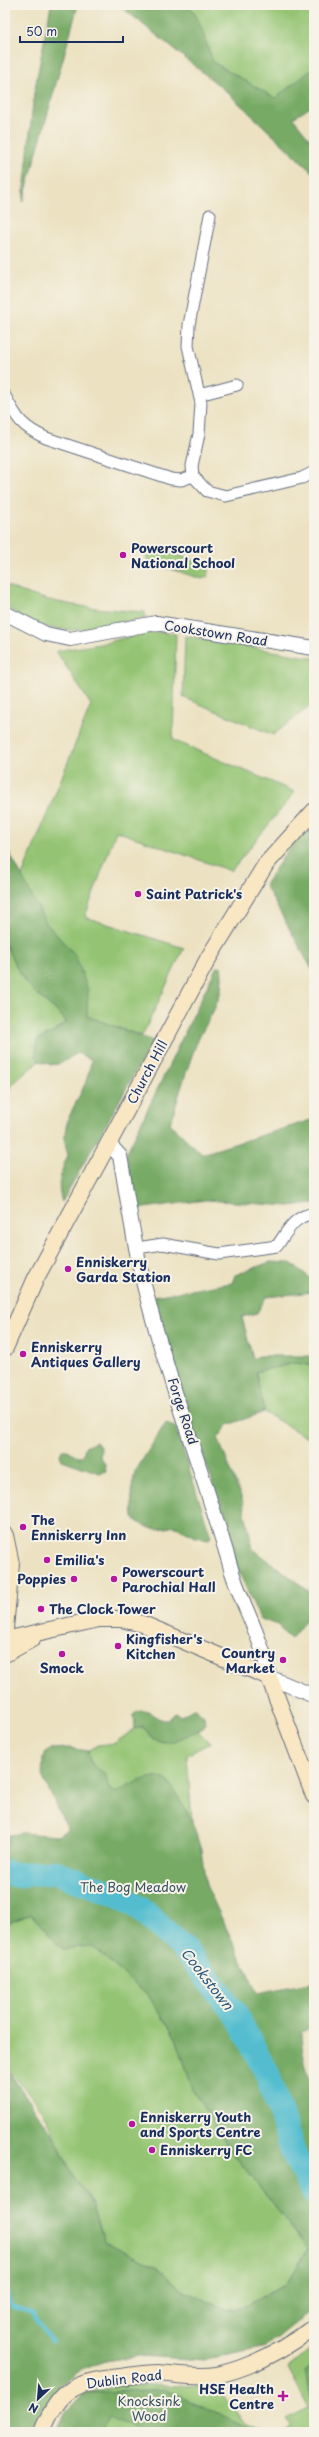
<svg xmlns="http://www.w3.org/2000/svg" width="319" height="2437" font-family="'Playpen Sans',sans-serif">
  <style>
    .green { fill: #94c473; stroke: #587a68 }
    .forest { fill: #77aa65; stroke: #496c62 }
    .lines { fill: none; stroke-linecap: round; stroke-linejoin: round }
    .stream { stroke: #53bdcf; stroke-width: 4 }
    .river { stroke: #53bdcf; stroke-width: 25 }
    .minor-casing { stroke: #646e81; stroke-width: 13 }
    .tertiary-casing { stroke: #646e81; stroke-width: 16 }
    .secondary-casing { stroke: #646e81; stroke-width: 18 }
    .minor { stroke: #fff; stroke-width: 11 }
    .tertiary { stroke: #fff; stroke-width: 14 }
    .secondary { stroke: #f9e7c3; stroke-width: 16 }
    .poi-dot { fill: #b5179e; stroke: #f7f3e8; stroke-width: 1.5 }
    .labels { text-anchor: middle; stroke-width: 4; stroke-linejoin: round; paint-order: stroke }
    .poi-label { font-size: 13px; font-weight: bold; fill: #1b2f5e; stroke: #f7f3e8; text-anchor: start }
    .street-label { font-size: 13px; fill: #1b2f5e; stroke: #f7f3e8 }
    .park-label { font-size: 13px; fill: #395463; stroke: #f7f3e8 }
    .water-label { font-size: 14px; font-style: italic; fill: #2c5a80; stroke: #f7f3e8 }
  </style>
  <rect width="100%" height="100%" fill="#f7f3e8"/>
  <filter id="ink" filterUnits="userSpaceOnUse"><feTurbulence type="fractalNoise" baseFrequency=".025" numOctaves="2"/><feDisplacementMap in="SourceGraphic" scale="8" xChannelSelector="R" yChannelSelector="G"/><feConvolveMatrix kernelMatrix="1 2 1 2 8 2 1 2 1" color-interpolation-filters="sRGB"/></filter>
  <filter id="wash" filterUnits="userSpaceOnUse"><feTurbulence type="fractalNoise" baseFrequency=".012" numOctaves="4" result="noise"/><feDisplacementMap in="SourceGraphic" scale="16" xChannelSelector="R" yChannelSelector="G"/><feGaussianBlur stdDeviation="0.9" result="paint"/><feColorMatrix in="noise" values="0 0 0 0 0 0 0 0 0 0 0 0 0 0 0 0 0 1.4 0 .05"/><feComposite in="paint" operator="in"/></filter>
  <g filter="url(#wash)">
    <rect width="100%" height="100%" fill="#ece2c2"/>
    <path class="green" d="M154,5h160v81l-38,13 -63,-37z
      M149,548h9l48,17 3,6 -2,6 -5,2 -54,-17 -2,-7z
      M5,585c44,20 92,24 140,27l1,6c-37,7 -79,20 -115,4 -9,-4 -18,-11 -26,-16z
      M157,632l19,2 -3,106 122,52 -64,79 -115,-40 -31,86 99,31 -42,88 -59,-21 -72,-112 80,-198 -35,-54 44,-7 44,-11z
      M185,636l129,22v45l-41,32 -90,-38z
      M5,943c7,16 15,34 27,46 11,12 25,20 34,33l-12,10 -17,8 -1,16 3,5 -23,20 -11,14z
      M296,1363l18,3v76l-50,-30 -9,-40z
      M137,1727l10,3 3,6 21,6 16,-8 11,-3 12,12 -23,12 5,66 -7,-12 -29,-33 -41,17 -5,-2 -5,-8 2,-4 -4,-7 -6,-2 -8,-11 -1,-8 10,-6 17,-2z
      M31,1914l31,35 30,-4 58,53 26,40 17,51 35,58 80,102 -22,36 -51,25 -15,-3 -36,-16 -26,-23 -54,-27 -11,-36 -21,-31 -29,-64 -38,-45 1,-141z
      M314,2346v86h-32l9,-7 -5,-6 23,-11 -21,-40z
      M212,2383l33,40 23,9h-212l11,-22 18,-17 29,-6 35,-3 43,3z"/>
    <path class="forest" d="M51,5h27l-55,197 11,-109z
      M119,5h70l9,14 15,43 62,36 39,-30v37l-21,13 21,26v30l-87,-82z
      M314,818v155l-49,-88 29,-45z
      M5,844l41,79 29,32 13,35 -1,26 66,25 -91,161c-6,-18 -1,-30 6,-47 -10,-28 6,-46 17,-71 3,-7 4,-16 7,-24l-14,-7c-17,9 -19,16 -39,8l-3,-5 1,-16 17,-8 12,-10c-9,-14 -23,-21 -34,-33 -12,-12 -20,-30 -27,-46z
      M221,966c6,36 -16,53 -27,84 -9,24 -16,49 -24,74l32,30 112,-35v84l-26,3 -82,-6 -70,9 -10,-55 90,-186z
      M270,1262l21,1 23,18v11l-48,5 -9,16 -15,4 11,42 6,-3h54l1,-9v19l-18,-3 -40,9 8,40 -36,13 -10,13 24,61 11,50 61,46v14l-23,30 -6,-5 -5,-8 -20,-7 -26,-58 -15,-60 -31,-90 -34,-115 78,-13 3,-8z
      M166,1422l10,6 35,109 -2,2 -13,-2 -22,-11c-17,5 -27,4 -41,-8l-2,-25 4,-21z
      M96,1442l5,6 -1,9 5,7 1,7 -7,2 -37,-13 -2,-5 2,-5h6l10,7 5,-1 2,-9z
      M195,1708l9,8 1,7 -3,6 -31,13h-8l-9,-3 -11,-12 -8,2 -2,-14c15,-12 20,6 35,5l7,-7 6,3z
      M69,1748l19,3c2,18 8,14 18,24 2,8 0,13 9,18 16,-7 39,-24 54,-11l23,39 9,29 5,35 51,108 57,-11v45l-13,5c1,18 4,40 13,55v221l-48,39 -60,13 -68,-4 -33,5 -26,9 -19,17 -27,45h-28v-366l50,72 17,36 21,31 11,36 54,27 26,23 36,16 15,3 51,-25 22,-36 -80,-102 -35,-58 -17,-51 -26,-40 -58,-52 -30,3 -31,-35 -25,10 -1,27v-115l17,-3 35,3 11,-6 -26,-54 1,-19 3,-5 5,-3z
      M314,2364v48l-8,-41z
      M166,2389l92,43h-114l-35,-15 -2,5 -8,10h-43l11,-22 18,-17z"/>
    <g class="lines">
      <path class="stream" d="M5,2286l6,20 21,7 20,29"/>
      <path class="river" d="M5,1872l12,3 38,-3 60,22 26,15 41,38 51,63 34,63 27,82 20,38"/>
    </g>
  </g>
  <g filter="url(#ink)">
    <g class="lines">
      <defs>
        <path id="minor" d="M210,215l-21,110 -1,21 13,57 -2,31 -7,32 1,10 14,15 19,5 76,-18 12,-6
          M199,395l38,-10
          M5,396c12,23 17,31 41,42l125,41 10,1 12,-4
          M137,1248l26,-4 56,10 58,-8c9,-13 18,-32 37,-32"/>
        <path id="tertiary" d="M5,613l41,21 24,5 86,-16 158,25
          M109,1144l11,12c8,44 14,90 25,133 24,96 60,188 87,283 11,35 31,68 37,105l45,19"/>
        <path id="secondary" d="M5,1348l31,-70 173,-321 57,-93 48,-53
          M5,1535l6,29 -6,65
          M5,1640l94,-21h22l22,5 126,53 45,119
          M5,1654l27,-15
          M42,2432c17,-44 34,-50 78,-55 12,-1 26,-4 39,-4 18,2 40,5 58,2 36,-8 68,-26 97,-48"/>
      </defs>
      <use href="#minor" class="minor-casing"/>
      <use href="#tertiary" class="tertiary-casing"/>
      <use href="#secondary" class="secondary-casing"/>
      <use href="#minor" class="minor"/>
      <use href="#tertiary" class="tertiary"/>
      <use href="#secondary" class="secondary"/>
    </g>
  </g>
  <g class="poi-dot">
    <circle cx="123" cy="555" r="4"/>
    <circle cx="138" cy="894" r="4"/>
    <circle cx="68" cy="1269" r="4"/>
    <circle cx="23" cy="1354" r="4"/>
    <circle cx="23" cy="1527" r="4"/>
    <circle cx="47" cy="1560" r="4"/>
    <circle cx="74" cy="1579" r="4"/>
    <circle cx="114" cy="1579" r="4"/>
    <circle cx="41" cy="1609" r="4"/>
    <circle cx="118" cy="1646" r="4"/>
    <circle cx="62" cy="1654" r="4"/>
    <circle cx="283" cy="1660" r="4"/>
    <circle cx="132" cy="2124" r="4"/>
    <circle cx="152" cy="2150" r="4"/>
    <path d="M281 2390h4v4h4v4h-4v4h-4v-4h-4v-4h4z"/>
  </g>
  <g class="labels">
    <g class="poi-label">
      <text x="131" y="553">Powerscourt<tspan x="131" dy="15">National School</tspan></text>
      <text x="146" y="899">Saint Patrick's</text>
      <text x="76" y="1267">Enniskerry<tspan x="76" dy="15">Garda Station</tspan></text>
      <text x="31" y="1352">Enniskerry<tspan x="31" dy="15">Antiques Gallery</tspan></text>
      <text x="31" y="1525">The<tspan x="31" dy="15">Enniskerry Inn</tspan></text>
      <text x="55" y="1565">Emilia's</text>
      <text x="122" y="1577">Powerscourt<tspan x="122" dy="15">Parochial Hall</tspan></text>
      <text x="66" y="1584" text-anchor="end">Poppies</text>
      <text x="49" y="1614">The Clock Tower</text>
      <text x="126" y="1644">Kingfisher's<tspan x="126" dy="15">Kitchen</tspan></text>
      <text x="275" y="1658" text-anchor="end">Country<tspan x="275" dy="15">Market</tspan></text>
      <text x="62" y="1673" text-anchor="middle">Smock</text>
      <text x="140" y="2122">Enniskerry Youth<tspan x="140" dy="15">and Sports Centre</tspan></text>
      <text x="160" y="2155">Enniskerry FC</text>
      <text x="274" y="2394" text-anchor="end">HSE Health<tspan x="274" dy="15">Centre</tspan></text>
    </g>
    <g class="street-label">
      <text transform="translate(216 633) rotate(9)" y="5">Cookstown Road</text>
      <text transform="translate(147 1072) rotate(-62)" y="5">Church Hill</text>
      <text transform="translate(183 1411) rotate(72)" y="5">Forge Road</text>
      <text transform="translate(124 2379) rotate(-7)" y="5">Dublin Road</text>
    </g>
    <g class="park-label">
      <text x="133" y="1892">The Bog Meadow</text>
      <text x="149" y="2406">Knocksink<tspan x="149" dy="15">Wood</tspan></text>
    </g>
    <g class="water-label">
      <text transform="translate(207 1979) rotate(52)" y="5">Cookstown</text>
    </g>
  </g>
  <rect width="319" height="2437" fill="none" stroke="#f7f3e8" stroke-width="20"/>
  <g transform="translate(38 2399) rotate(206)" stroke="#f7f3e8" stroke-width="3" paint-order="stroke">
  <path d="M0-3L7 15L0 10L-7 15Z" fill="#1b2f5e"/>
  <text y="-6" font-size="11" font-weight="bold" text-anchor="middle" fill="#1b2f5e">N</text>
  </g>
  <path d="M20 36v6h103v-6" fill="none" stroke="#1b2f5e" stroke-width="2"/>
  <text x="26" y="36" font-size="12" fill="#1b2f5e" stroke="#f7f3e8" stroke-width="3" paint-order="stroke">50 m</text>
</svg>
